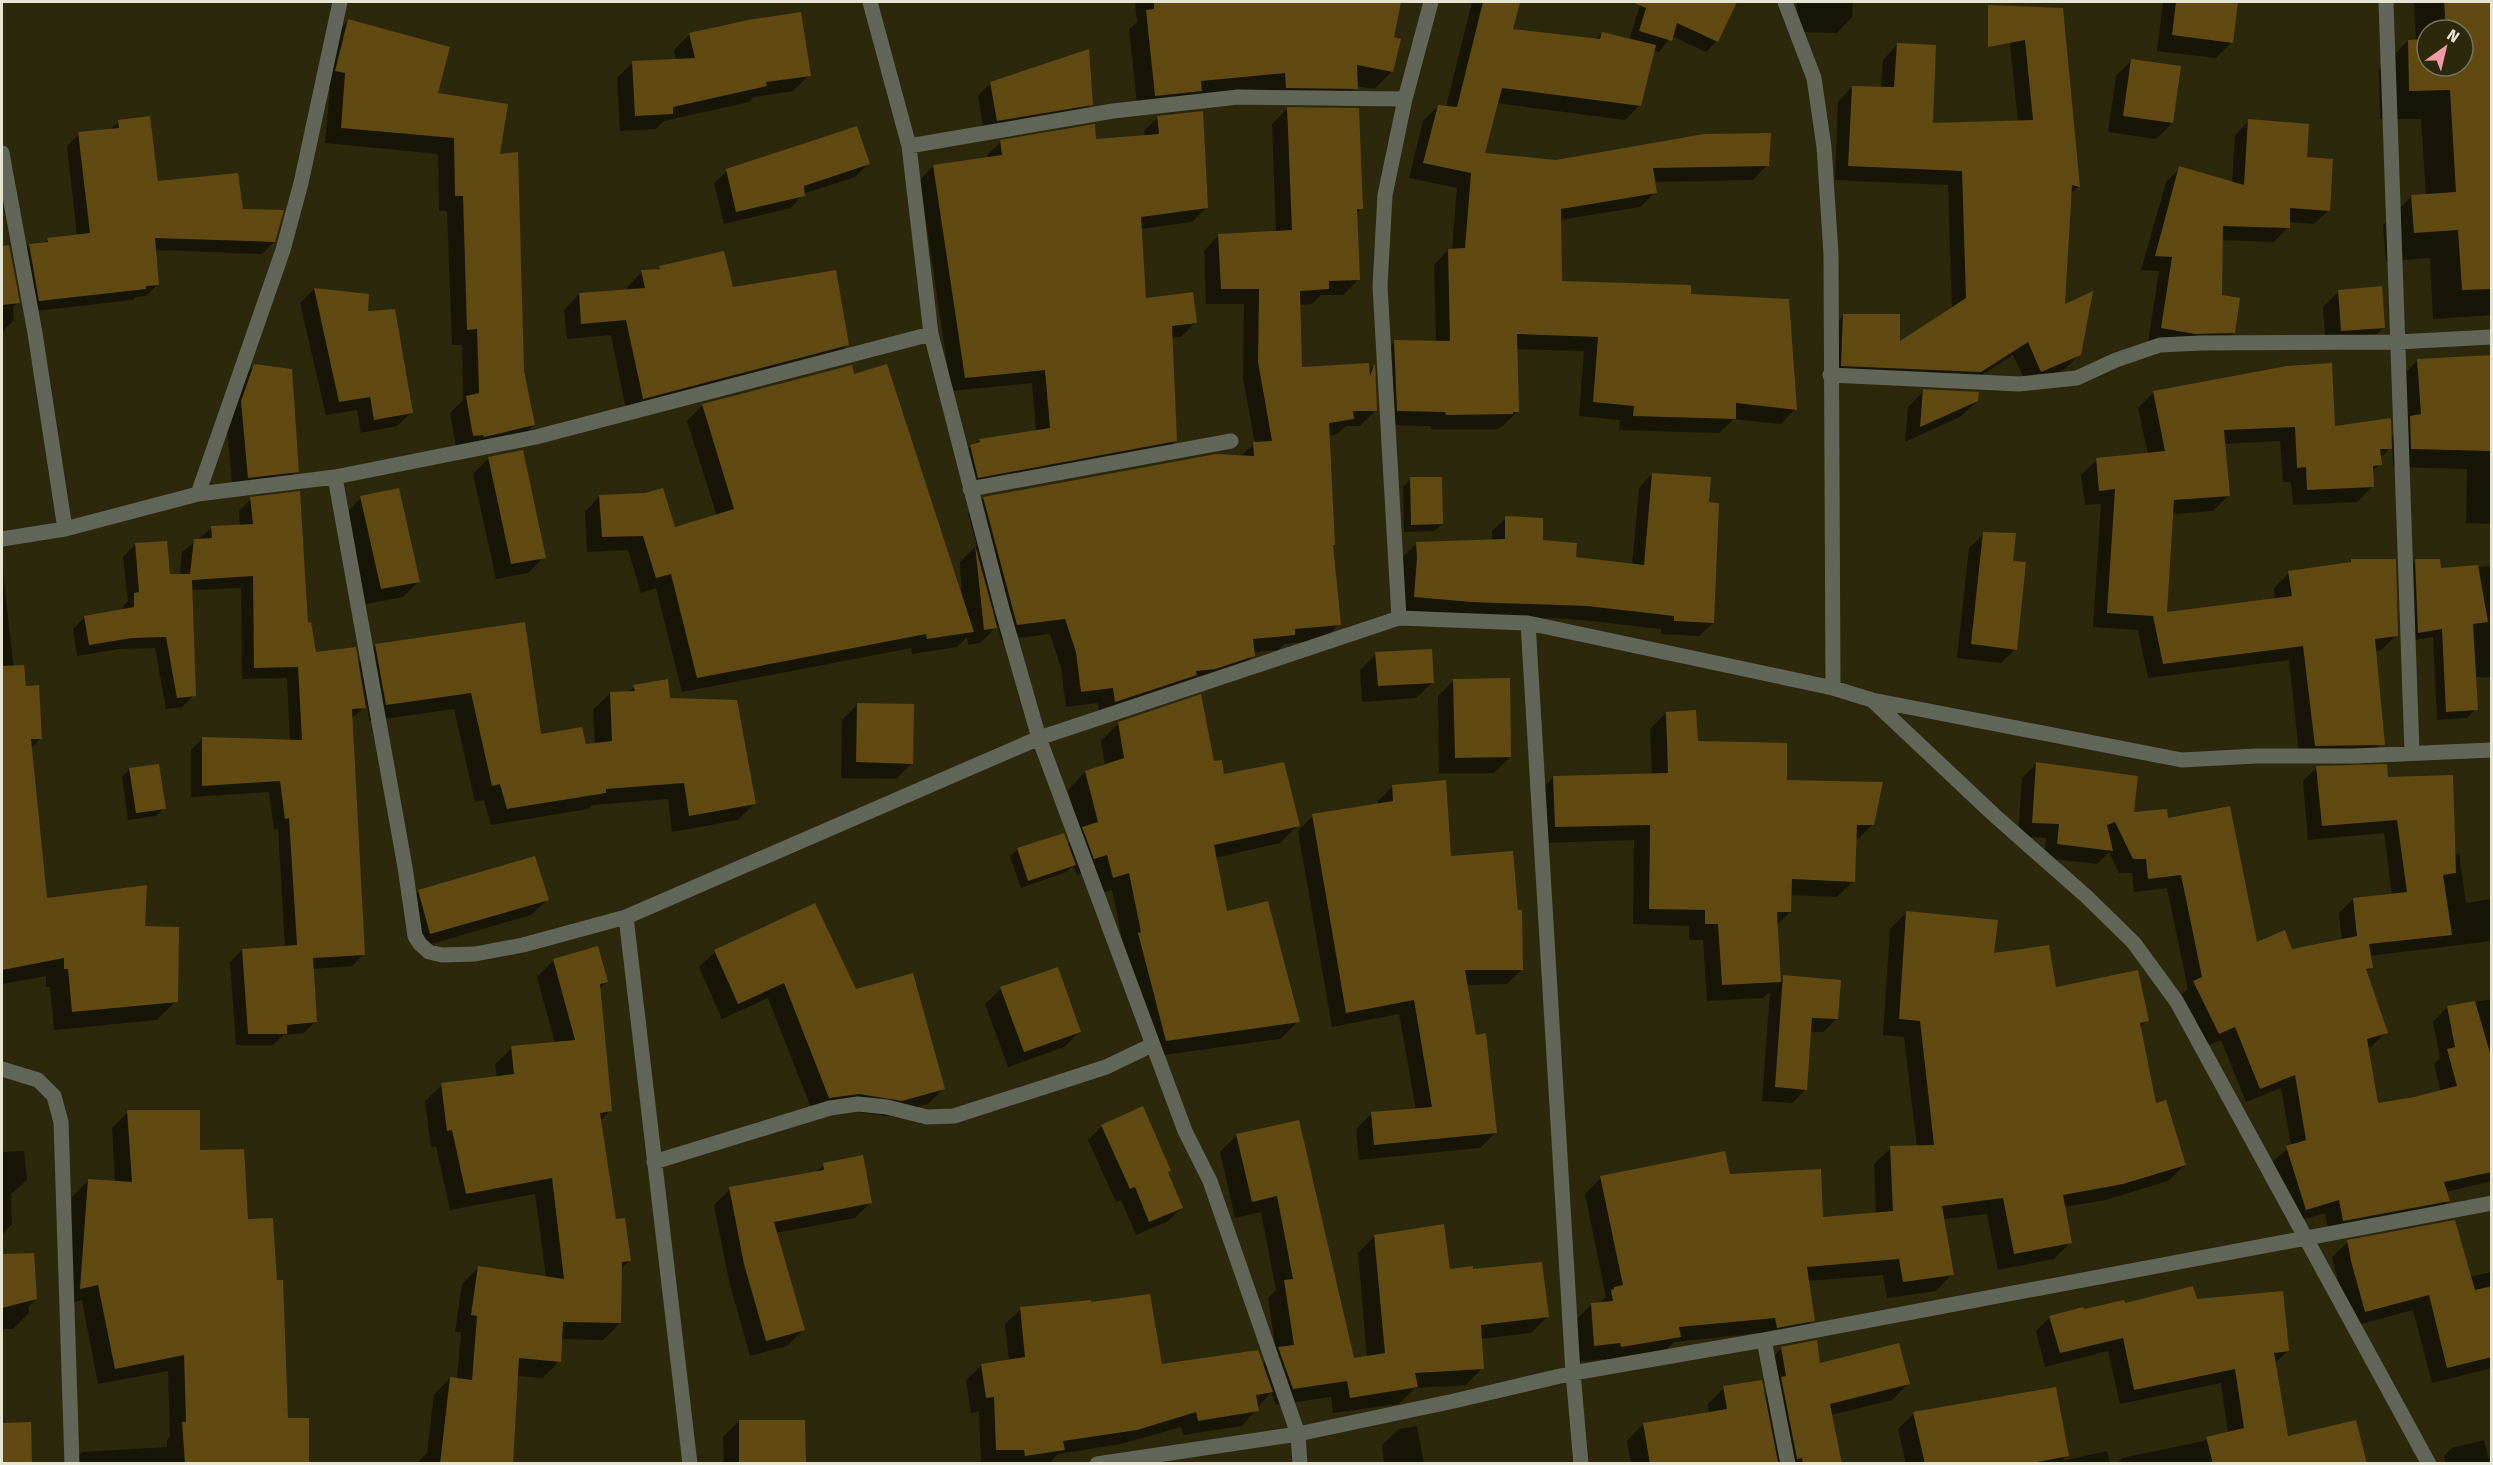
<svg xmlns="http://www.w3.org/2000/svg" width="2493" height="1465" font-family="'Fira Sans',sans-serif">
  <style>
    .shadow { fill: #0007; fill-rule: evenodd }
    .building { fill: #614912 }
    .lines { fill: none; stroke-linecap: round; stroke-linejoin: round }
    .minor { stroke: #626659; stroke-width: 15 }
  </style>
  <rect width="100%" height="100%" fill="#2c280b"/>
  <path class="shadow" d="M1135,2h119v3l32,-3h113l-6,37 -1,32 -18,18 -18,-3 -17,20 -70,-1 -1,-15 -130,23 -9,-84 8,-7z
    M1472,2h46l-7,28 85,10 6,-7 27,7 12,-38h94l-18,39 -11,11 -34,-16 -13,16 -6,-2 -14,56 -14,14 -129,-17 -13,51 73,7 211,4 -14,15 -100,2 2,10 -15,15 -81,13 1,62 130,14 105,113 -14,15 -47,-5 -15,14 -100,-3 1,-10 -41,-4 5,-65 -68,-2 1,63 -14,14 -6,3h-66v-3l-48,-1 -3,-69 15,-14h41l-2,-77 14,-15h4l5,-62 -48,-10 14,-57 15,-15 8,1z
    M1797,2h56l-1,15 -15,16 -41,-1z
    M2163,2h74l-5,40 -16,16 -59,-7z
    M2414,2h78v313l-59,4 -3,-61 -44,3 -3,-36 29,-29 14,-1 -5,-76h-41l-1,-49 29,-29h8zM2427,30h36v36h-36z
    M2023,20l56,166 -9,9 -7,112 17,47 -15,15 -38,16 -14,-30 -48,31 -138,-6 2,-50 14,-14 56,28 53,-35 -4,-124 -113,-5 3,-78 14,-15 29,1 2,-28 14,-15 34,80 87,-3 -9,-87z
    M348,21l88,73 62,62 25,215 11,54 -16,16 -61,11 -7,-39 13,-13 -1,-55h-10l-5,-134h-8l-1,-57 -113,-11 5,-55 -10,-1 12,-50z
    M690,34l119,41 -16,16 -39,6 -5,5 -85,19 -8,8 -36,2 -3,-53 16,-16 43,-2 -2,-10z
    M2132,60l40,63 -16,16 -48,-7 8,-56z
    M990,83l101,21 -12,13 -95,16 -6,-37z
    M1287,109l74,99 -5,5 3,66 -16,16h-22l-9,9 -13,1 2,63 67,3 5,-5 3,44 -16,16h-14l-9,8 -9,2 5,109 -2,2 8,77 -16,16 -39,4 -6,6 -25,2 1,3 -16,16 -138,46 -2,-14 -32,4 -5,-39 -11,-34 -49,6 -3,-15 -18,18 -12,2 -1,-8 -10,10 -45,7 -1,-6 -229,44 -26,-104 -15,5 -13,-43 -41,2 -2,-40 15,-16 74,32 43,-12 -30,-95 16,-16 150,-29 109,224 -2,-38 17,-17 -9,-32 16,-15 256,-41 15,-14 -12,-65 1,-74h-38l-2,-53 15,-16 57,-3 -4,-108z
    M1158,117l48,91 -14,14 -52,7 4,70 51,24 -14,14 -10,1 4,103 -14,13 -196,37 -8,-31 14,-14 9,-6 56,-9 -4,-48 -81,8 -31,-211 13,-14 54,-7v-4l14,-13 93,-1 51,-4 -1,-6z
    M119,121l38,62 84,27 33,32 -12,12 -107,-4 3,34 -12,12 -10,1 -3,3 -106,12 -10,-55 12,-12 14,-1 5,-5 29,-3 -10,-90 12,-12 31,-4z
    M2249,121l56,38 24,51 -15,14 -25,-2 -1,5 -14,15 -52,-2 -1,56 13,36 -14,15 -72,-5 11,-71 -18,-1 25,-88 14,-14 52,15 3,-48z
    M868,164l-13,13 -52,17 -12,14 -67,16 -10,-41 13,-12z
    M2,247h6l10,55 -5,5 1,13 -12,12z
    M660,267l72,22 115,56 -15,15 -205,54 -16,-79 -44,4 -3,-29 15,-16 48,-3v-4l15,-15 14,-1z
    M314,289l54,6 -2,17 45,101 -14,13 -36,7 -4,-23 -31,5 -26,-112z
    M2339,291l45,36 -16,16 -42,4 -3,-40z
    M2492,356v168l-26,-1 1,-54 -74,-2 -1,-21 -13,13 1,5 -8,8 1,14 -16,16 -64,3 -2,-23h-8l-3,-41 -56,3 4,52 -15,15 -41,3 -7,100 110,-15 -1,-11 15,-15 58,-9 4,-4 46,75 -16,15 -6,1 8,90 -15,16 -68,4 -11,-101 -141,18 -10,-48 -45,-3 8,-123 -16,1 -4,-30 16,-15 51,-6 -10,-46 15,-15 237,45 13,-13 -4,-46 19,-19z
    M254,366l43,105 -16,16 -48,6 -7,-76 12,-35z
    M1924,391l53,10 -17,16 -55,25 3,-35z
    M489,458l55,99 -16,16 -32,6 -23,-105z
    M1652,474l55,30 6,119 -14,13 -38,-2v-5l-89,-10 -116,-4 -55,-5 2,-53 14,-14 75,-2v-10l14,-13 35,24 34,17 57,7 7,-78z
    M1411,479l31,45 -8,7 -30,1 -1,-45z
    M361,498l58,83 -16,16 -37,7 -21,-90z
    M251,499l56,125 8,30 42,10 19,-19 147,-21 17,111 44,11 11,-1 -2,-35 17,-17h18l6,-6 34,13 87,103 -17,17 -66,12 -4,-33 -76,6 -4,4 -97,16 -7,-25 -9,2 -21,-93 -85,12 -2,-16 -16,14 13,235 -12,12 -40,3 4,52 -12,12 -21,2 -10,10h-37l-6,-83 12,-12 43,-3 -7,-118 -4,1 -5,-38 -78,5v-47l12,-12 87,3 -3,-63 -45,1 -1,-91 -50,2 3,105 -12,12 -16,2 -11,-61 -36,1 -42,7 -4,-27 12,-12 38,-7v-4l5,-5 -5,-44 12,-12 33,30h12l2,-23 30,-24 28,-2 -1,-15z
    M1984,534l28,28 3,87 -14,14 -44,-5 12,-110z
    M2416,561l23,9 53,-4v111h-17l1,32 -9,9 -30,2 -4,-83 -24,4 -3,-71z
    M2,573h1l13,115 25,50 -10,10 15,152 98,28 32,73 -19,19 -103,10 -4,-43h-4v-11l-44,8z
    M1376,654l56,29 -16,15 -54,4 -2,-32z
    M1454,680l56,77 -16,16h-55l-1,-77z
    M858,704l54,59 -16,16 -55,-1 1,-58z
    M1666,713l31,29 88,39 88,43 -17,17 -3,40 -16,16 -47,-2v17l-13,13 3,56 4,-4 53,41 -14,14h-14l-3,57 -14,14 -30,-2 8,-109 -7,6 -56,3 -4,-61h-14v-14l-56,-2 1,-84 -95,3 -2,-49 16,-17 99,-2 -2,-46z
    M1119,723l93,40 11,13 75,49 -18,18 -65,15 11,55 72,108 -18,18 -131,18 -28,-105 3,-4 -12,-58 -16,4 -6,-23 -13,4 -4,-9 -7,6 -45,16 -11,-32 8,-7 49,-4 12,-13 -11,-42 17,-18 20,-6 -4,-25z
    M2036,764l96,49 35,7 89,124 36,7 50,-11 -3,-27 14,-14 39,-4 -8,-62 -76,7 -5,-59 14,-14 137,88 5,-1 7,49 26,-4v42l-123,15 3,11 -6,6 20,59 -14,14 -5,2 10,56 64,-12 -7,-28 6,-6 -7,-36 14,-15 45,-8v182l-46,11 2,9 -14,14 -105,19 -4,-21 -33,10 -19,-62 18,-15 -10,-58 -35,14 -25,-62 -16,7 -25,-51 8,-7 -21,-101 -33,4 -2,-19h-13l-10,-21 -12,12 -53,-6 2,-20 -28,-2 4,-58z
    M129,770l35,38 -8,8 -28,4 -6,-43z
    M1393,786l57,72 72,111 -15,15 -41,1 29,148 -15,15 -121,12 -3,-31 15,-15 45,-4 -17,-96 -67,13 -34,-196 15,-15 65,-11v-4z
    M419,891l128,9 -16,15 -117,34 -11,-42z
    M815,905l40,86 89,97 -16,16 -42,12 -44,-6 -29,3 -45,-115 -46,21 -23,-52 16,-15z
    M1907,912l147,77 93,31 -7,8 15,77 30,60 -17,16 -63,19 -41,7 7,35 -17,17 -56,11 -11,-56 -44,5 9,55 -16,17 -49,7 -4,-23 -75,6 5,39 -16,17 -38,-4 -85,9 -11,11 -58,9 -1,-3 -26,3 -3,-41 16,-16 7,-1 8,-7 -21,-103 16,-16 128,-3 93,43 54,-4 -2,-50 17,-16 26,-1 -13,-110 -21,-2 7,-106z
    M554,960l53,22 -8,7 11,122 -11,11 16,98 15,40 -9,9 -1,54 -17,17 -42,-1 -2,22 -16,17 -26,-2 -6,88h-95l11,-11 7,-58 16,-17 7,1 4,-47h-6l7,-48 16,-16 68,9 -11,-83 -85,16 -14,-64 -5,1 -6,-46 17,-16 55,-7 -2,-14 17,-16 43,-5 -18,-66z
    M1001,989l79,42 -16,16 -56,20 -23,-63z
    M128,1112l71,40 47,69 40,198 22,45h-237l11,-12 85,-5v-7l3,-4 -2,-65 -70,13 -16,-84 -18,5 8,-108 17,-17 26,3 -3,-55z
    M1298,1121l55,238 14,-2 -9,-104 17,-17 74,35h23l75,46 -16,16 -51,6 2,29 -16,17 -51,3 -16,16 -66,9 -2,-16 -55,8 -5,-13 -29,34 -59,9 -2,-8 -60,17 -63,10 -9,10h-68l-2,-53 -8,2 -5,-33 16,-15 27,-4 -4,-37 16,-15 140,57 101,-1 14,-14 -8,-53 8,-8 -15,-78 -26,6 -15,-66 17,-17z
    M1102,1126l67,45 -2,2 15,35 -14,13 -32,14 -15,-35 -5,2 -28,-62z
    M24,1151l3,29 -16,14 1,30 -10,11v-83z
    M824,1165l47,37 -16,16 -79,15 27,97 -16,16 -37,10 -21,-75 -15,-76 16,-16 85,-16z
    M2348,1242l121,35 23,-5v96l-60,15 -19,-73 -63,17 -18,-70z
    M32,1254l4,45 -7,7v7l-16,16h-11v-74z
    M2196,1300l92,51 -14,13 12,74 79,26h-248l5,-6 82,-17 3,-3 21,-5 -7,-50 -101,21 -12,-53 -63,16 -9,-36 14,-14 74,-12z
    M1782,1348l37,17 89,19 -16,16 -61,15 9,49h-61l-1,-5 -4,5h-143l-4,-23 16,-17 66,-10 -1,-10 16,-16 40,9 7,-7 -5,-26z
    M1914,1413l153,42 -5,6 45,-10 3,13h-204l-8,-35z
    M739,1421l65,43h-80l-1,-27z
    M29,1424l2,40h-29v-39z
    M1417,1426l7,38h-40l-2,-19 17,-16z
    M2484,1440l6,24h-44l-2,-8 8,-8z"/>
  <path class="building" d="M1154,2h247l-7,35 7,2 -8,33 -36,-7 1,24 -72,-1 -1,-15 -84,8 1,10 -47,5 -9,-86 8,-1z
    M1483,2h37l-7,27 87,10 2,-7 54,13 -15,61 -139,-18 -17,65 71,7 148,-26 67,-1 -2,33 -116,2 4,25 -96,16 1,72 129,4v9l98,5 8,111 -61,-7v16l-103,-3 1,-10 -41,-4 5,-65 -81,-3 2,78h-6v2l-67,1 -1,-3 -48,-1 -3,-71 56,1 -2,-92 17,-1 6,-75 -48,-10 15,-58 19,2z
    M1632,2h105l-19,40 -41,-19 -5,18 -33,-10 7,-23z
    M2176,2h62l-5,41 -61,-8z
    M2444,2h48v287l-30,1 -4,-60 -44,3 -3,-38 45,-3 -6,-102 -41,1 -1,-51 19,-1v27h36v-36h-17z
    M1988,5l75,3 17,179 -8,-2 -7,119 28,-13 -12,64 -40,17 -13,-30 -47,30 -140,-6 2,-52h57v27l66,-43 -4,-127 -114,-5 4,-80 42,1 3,-44 39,2 -3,78 100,-3 -8,-80 -37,7z
    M801,12l10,64 -45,6 1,4 -94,21v7l-38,2 -3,-55 63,-3 -6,-25 59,-13z
    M348,19l102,28 -12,46 70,11 -8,50 18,-2 6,219 11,54 -51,12 -1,-2 -10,1 -7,-40 13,-3 -2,-64 -10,1 -4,-134h-8l-1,-58 -113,-10 4,-55 -10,-2z
    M1089,49l4,56 -96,16 -7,-39z
    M2131,59l50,7 -8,57 -50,-7z
    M1287,107l72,1 4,101h-6l3,71 -31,1v8l-29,2 2,76 67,-4 1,13 5,-13 2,48h-24l1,8 -25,4 6,122h-2l8,80 -46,4v6l-42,4 2,17 -40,13 -19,2 1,4 -82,27 -2,-14 -32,4 -5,-40 -11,-33 -48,6 -34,-128 233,-43 38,2 -1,-14 19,-1 -14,-79 1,-73h-38l-3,-55 74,-4z
    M1203,111l5,97 -67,9 5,81 47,-6 4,31 -25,3 5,115 -199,37 -8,-33 10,-3 -1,-3 71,-11 -5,-58 -80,8 -32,-213 69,-10 -2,-15 95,-16 1,15 63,-5 -2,-18z
    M150,116l8,65 80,-8 5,36 41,1 -9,32 -120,-4 4,47 -13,1v3l-107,12 -10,-57 19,-2 -1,-4 43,-5 -12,-101 41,-4 -1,-8z
    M2248,119l61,5 -2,33 26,2 -3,52 -40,-3v20l-67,-2 -1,69 18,3 -5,35 -40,1 -34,-6 11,-71 -17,-1 24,-90 65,19z
    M857,126l13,38 -66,22 1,10 -69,16 -10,-43z
    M9,245l11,58 -18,2v-59z
    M724,251l9,36 103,-17 13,75 -206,54 -17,-79 -45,4 -2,-31 66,-5 -4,-18 19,-1 -1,-3z
    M2382,286l3,42 -44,3 -3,-41z
    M314,288l55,6 -1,17 27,-2 18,104 -39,7 -4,-23 -31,5z
    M2492,355v96l-81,-2 -1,-33 11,-2 -4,-55z
    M2332,363l3,63 56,-8 1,31h-12l2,16 -9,1 1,21 -67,3 -1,-23 -9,1 -2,-41 -71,3 6,66 -56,4 -7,112 125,-16 -4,-25 63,-9v-3h45l2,77 -23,3 10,106 -70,1 -12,-100 -140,18 -10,-48 -46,-3 8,-124 -16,2 -3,-33 69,-7 -12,-60 134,-25z
    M254,364l38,5 7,103 -51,6 -7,-77z
    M887,364l87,268 -47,7 -1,-5 -229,44 -26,-104 -15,4 -13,-42 -41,1 -3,-42 46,-2 18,-5 12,39 59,-18 -32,-105 150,-39 2,9z
    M1923,389l56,3 -1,9 -58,26z
    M523,450l23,108 -35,6 -23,-107z
    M1652,473l59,4 -2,25 10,1 -5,120 -40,-2v-5l-87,-10 -116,-4 -57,-5 3,-39 -1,-16 89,-3v-23l38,2v22l34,3 -1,14 68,8z
    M1410,477h32l1,47 -32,1z
    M399,488l21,94 -39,7 -21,-93z
    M300,491l8,132 3,-1 5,30 40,-5 10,61 -14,1 13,246 -52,3 4,64 -30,3v9h-39l-6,-85 55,-4 -8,-127 -4,1 -5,-38 -78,5v-49l100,3 -4,-73 -44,1 -1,-92 -61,4 4,116 -19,2 -11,-61 -34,1 -43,7 -5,-29 50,-9v-14l5,-1 -4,-49 32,-2 3,33h20l4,-35 18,-1 -1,-12 42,-2 -3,-27z
    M1983,532l33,1 -3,28 13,1 -9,88 -46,-6z
    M975,545l18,66 4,17 -13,2z
    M2415,559h25l1,9 37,-3 10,57 -15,2 5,86 -32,2 -4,-83 -24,4z
    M525,622l16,112 41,-7 4,17 26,-3 -2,-49 25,-1 -2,-6 35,-6 2,19 67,2 19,104 -67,12 -5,-33 -78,6v4l-99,16 -7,-25 -8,2 -21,-93 -85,12 -11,-61z
    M1432,649l2,34 -56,3 -3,-34z
    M24,665l2,21 13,-1 3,54h-11l16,159 100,-13 -2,41 34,1 -1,75 -106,10 -4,-43h-4v-11l-62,12v-304z
    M1510,678l1,79 -56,1 -2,-79z
    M1201,694l13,67 8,-1 2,14 60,-12 16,64 -86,19 13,66 41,-10 32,121 -134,19 -28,-108 3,-1 -12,-59 -16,5 -6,-23 -13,4 -12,-32 16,-5 -13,-51 39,-13 -6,-36z
    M857,703l57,1 -1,60 -57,-2z
    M1696,710l2,31 89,2v37l96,2 -9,43h-17l-2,57 -63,-3 -1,33h-14l4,70 -59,3 -4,-61h-13v-14l-56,-1 1,-84 -95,2 -2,-51 115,-3 -2,-61z
    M2036,762l102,14 -4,36 33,-3 1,9 62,-12 27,136 28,-12 7,19 65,-13 -4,-38 54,-6 -10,-72 -75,6 -6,-60 71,-2 1,13 65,-2 3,98 -13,2 9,60 -83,9 4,24 -7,1 22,64 -21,6 11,64 36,-6 43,-11 -10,-37 8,-2 -8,-41 28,-5 17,59v112l-48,10 6,19 -107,20 -4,-21 -33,10 -20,-64 20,-6 -11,-65 -35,14 -25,-62 -16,7 -26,-53 9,-4 -21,-102 -33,4 -2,-20h-13l-18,-37 -8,3 6,26 -56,-7 2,-20 -27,-1z
    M159,764l7,45 -30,4 -7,-45z
    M1446,780l5,76 62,-5 5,59h4l1,60h-58l11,65 10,-2 11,100 -123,12 -3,-33 61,-5 -18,-107 -68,13 -34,-199 81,-13 -1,-16z
    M1064,833l12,32 -48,16 -11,-33z
    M535,856l14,44 -119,34 -12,-44z
    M815,903l41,86 57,-16 32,116 -43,12 -43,-7 -30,4 -45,-115 -46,21 -24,-54z
    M1906,911l92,9 -4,33 55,-8 7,42 82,-17 11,51 -9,2 16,80 10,-3 20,65 -63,19 -60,11 9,48 -58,11 -11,-56 -61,8 12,69 -51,7 -4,-23 -92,8 8,54 -38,7 -2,-10 -96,9 2,10 -60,10 -1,-4 -26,3 -3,-43 22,-2 -2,-11 3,-1v-2l9,-2 -23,-109 125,-25 5,23 91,-5 2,48 70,-6 -3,-65 44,-1 -14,-124 -21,-2z
    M598,946l10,36 -8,2 12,127 -12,2 16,106 9,-1 6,43 -9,1 -1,61 -58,-1 -2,40 -42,-4 -6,106h-73l10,-87 22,3 5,-64 -6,-1 7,-49 86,13 -12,-101 -86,16 -14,-64 -5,1 -6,-48 73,-9 -3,-28 64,-6 -22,-81z
    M1058,967l23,65 -57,20 -24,-65z
    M1783,975l58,5 -3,39 -26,-1 -5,72 -32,-3z
    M1143,1106l28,65 -3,1 15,36 -34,14 -14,-35 -5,2 -29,-64z
    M127,1110h73v40l44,-1 4,70 25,-1 4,62h6l5,138h21v46h-124l-3,-42h4l-2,-67 -69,14 -17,-84 -18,4 8,-110 44,3z
    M1299,1120l55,238 31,-5 -11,-118 70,-11 6,45 23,-3v3l69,-7 7,55 -68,8 3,44 -69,4 3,14 -68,11 -3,-17 -54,8 -15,-42 16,-2 -10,-65 9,-1 -16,-83 -25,6 -16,-68z
    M863,1155l9,48 -98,19 31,108 -39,11 -22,-77 -15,-77 95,-17 -1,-7z
    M2455,1220l20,70 17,-4v71l-45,11 -18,-73 -64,17 -14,-51 -4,-21z
    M34,1253l3,46 -35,9v-54z
    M2193,1286l4,13 86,-8 6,60 -15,2 14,83 68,-16 11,44h-154l-7,-27 38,-9 -9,-59 -101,21 -11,-52 -63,15 -11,-37 34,-9 1,2 40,-9 1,3z
    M1150,1294l12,70 96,-14 15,42 -17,3 3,16 -61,10 -2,-9 -59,18 -74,11 2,9 -40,6 -1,-6h-28l-2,-53 -8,1 -5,-34 44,-7 -5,-50 71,-7v2z
    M1817,1340l3,23 79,-20 11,41 -80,20 12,60h-39l-1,-6 -5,1 -16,-82 5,-1 -5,-29z
    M1762,1380l16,82 -128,2 -7,-41 84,-14 -4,-23z
    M2056,1387l13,69 -43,8h-101l-12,-52z
    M739,1420h66l1,44h-67z
    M31,1422l1,42h-30v-41z"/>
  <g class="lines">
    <path class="minor" d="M870,2l39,144 22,188 71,275 37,129 146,393 25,50 88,253 2,30
      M1785,2l29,76 10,69 7,107 2,434
      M2386,2l26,751
      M909,146l204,-35 125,-14 167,2
      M2,153l33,180 30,196
      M1830,375l189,9 58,-6 39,-18 44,-15 41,-2 196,-1 95,-5
      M335,477l70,390 10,69 5,8 9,8 13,3 33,-1 48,-9 103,-28 413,-179 360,-120 129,5 305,65 39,12 310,60 74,-4h99l137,-6
      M970,489l261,-48
      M198,494l85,-244 18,-67 39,-181
      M2,539l63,-10 133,-35 137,-17 201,-40 395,-103
      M1399,618l-19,-332 5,-91 20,-96 26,-97
      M1528,623l45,750 8,91
      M1872,700l121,114 94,83 47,46 43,59 252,462
      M626,917l64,547
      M2,1069l36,11 16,16 7,26 11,342
      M654,1162l176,-54 28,-4 29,3 40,10 27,-1 152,-49 46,-22
      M1764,1340l24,124
      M1097,1464l201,-30 156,-33 119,-28 191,-33 728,-137"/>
  </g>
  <rect width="2493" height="1465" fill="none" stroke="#e6e4d3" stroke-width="6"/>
  <g transform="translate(2445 48) rotate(34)"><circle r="28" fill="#2c280b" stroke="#76735b" stroke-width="1.5"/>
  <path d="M0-4.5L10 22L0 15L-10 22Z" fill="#f39aa7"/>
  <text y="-9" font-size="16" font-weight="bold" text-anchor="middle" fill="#e6e4d3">N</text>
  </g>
</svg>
